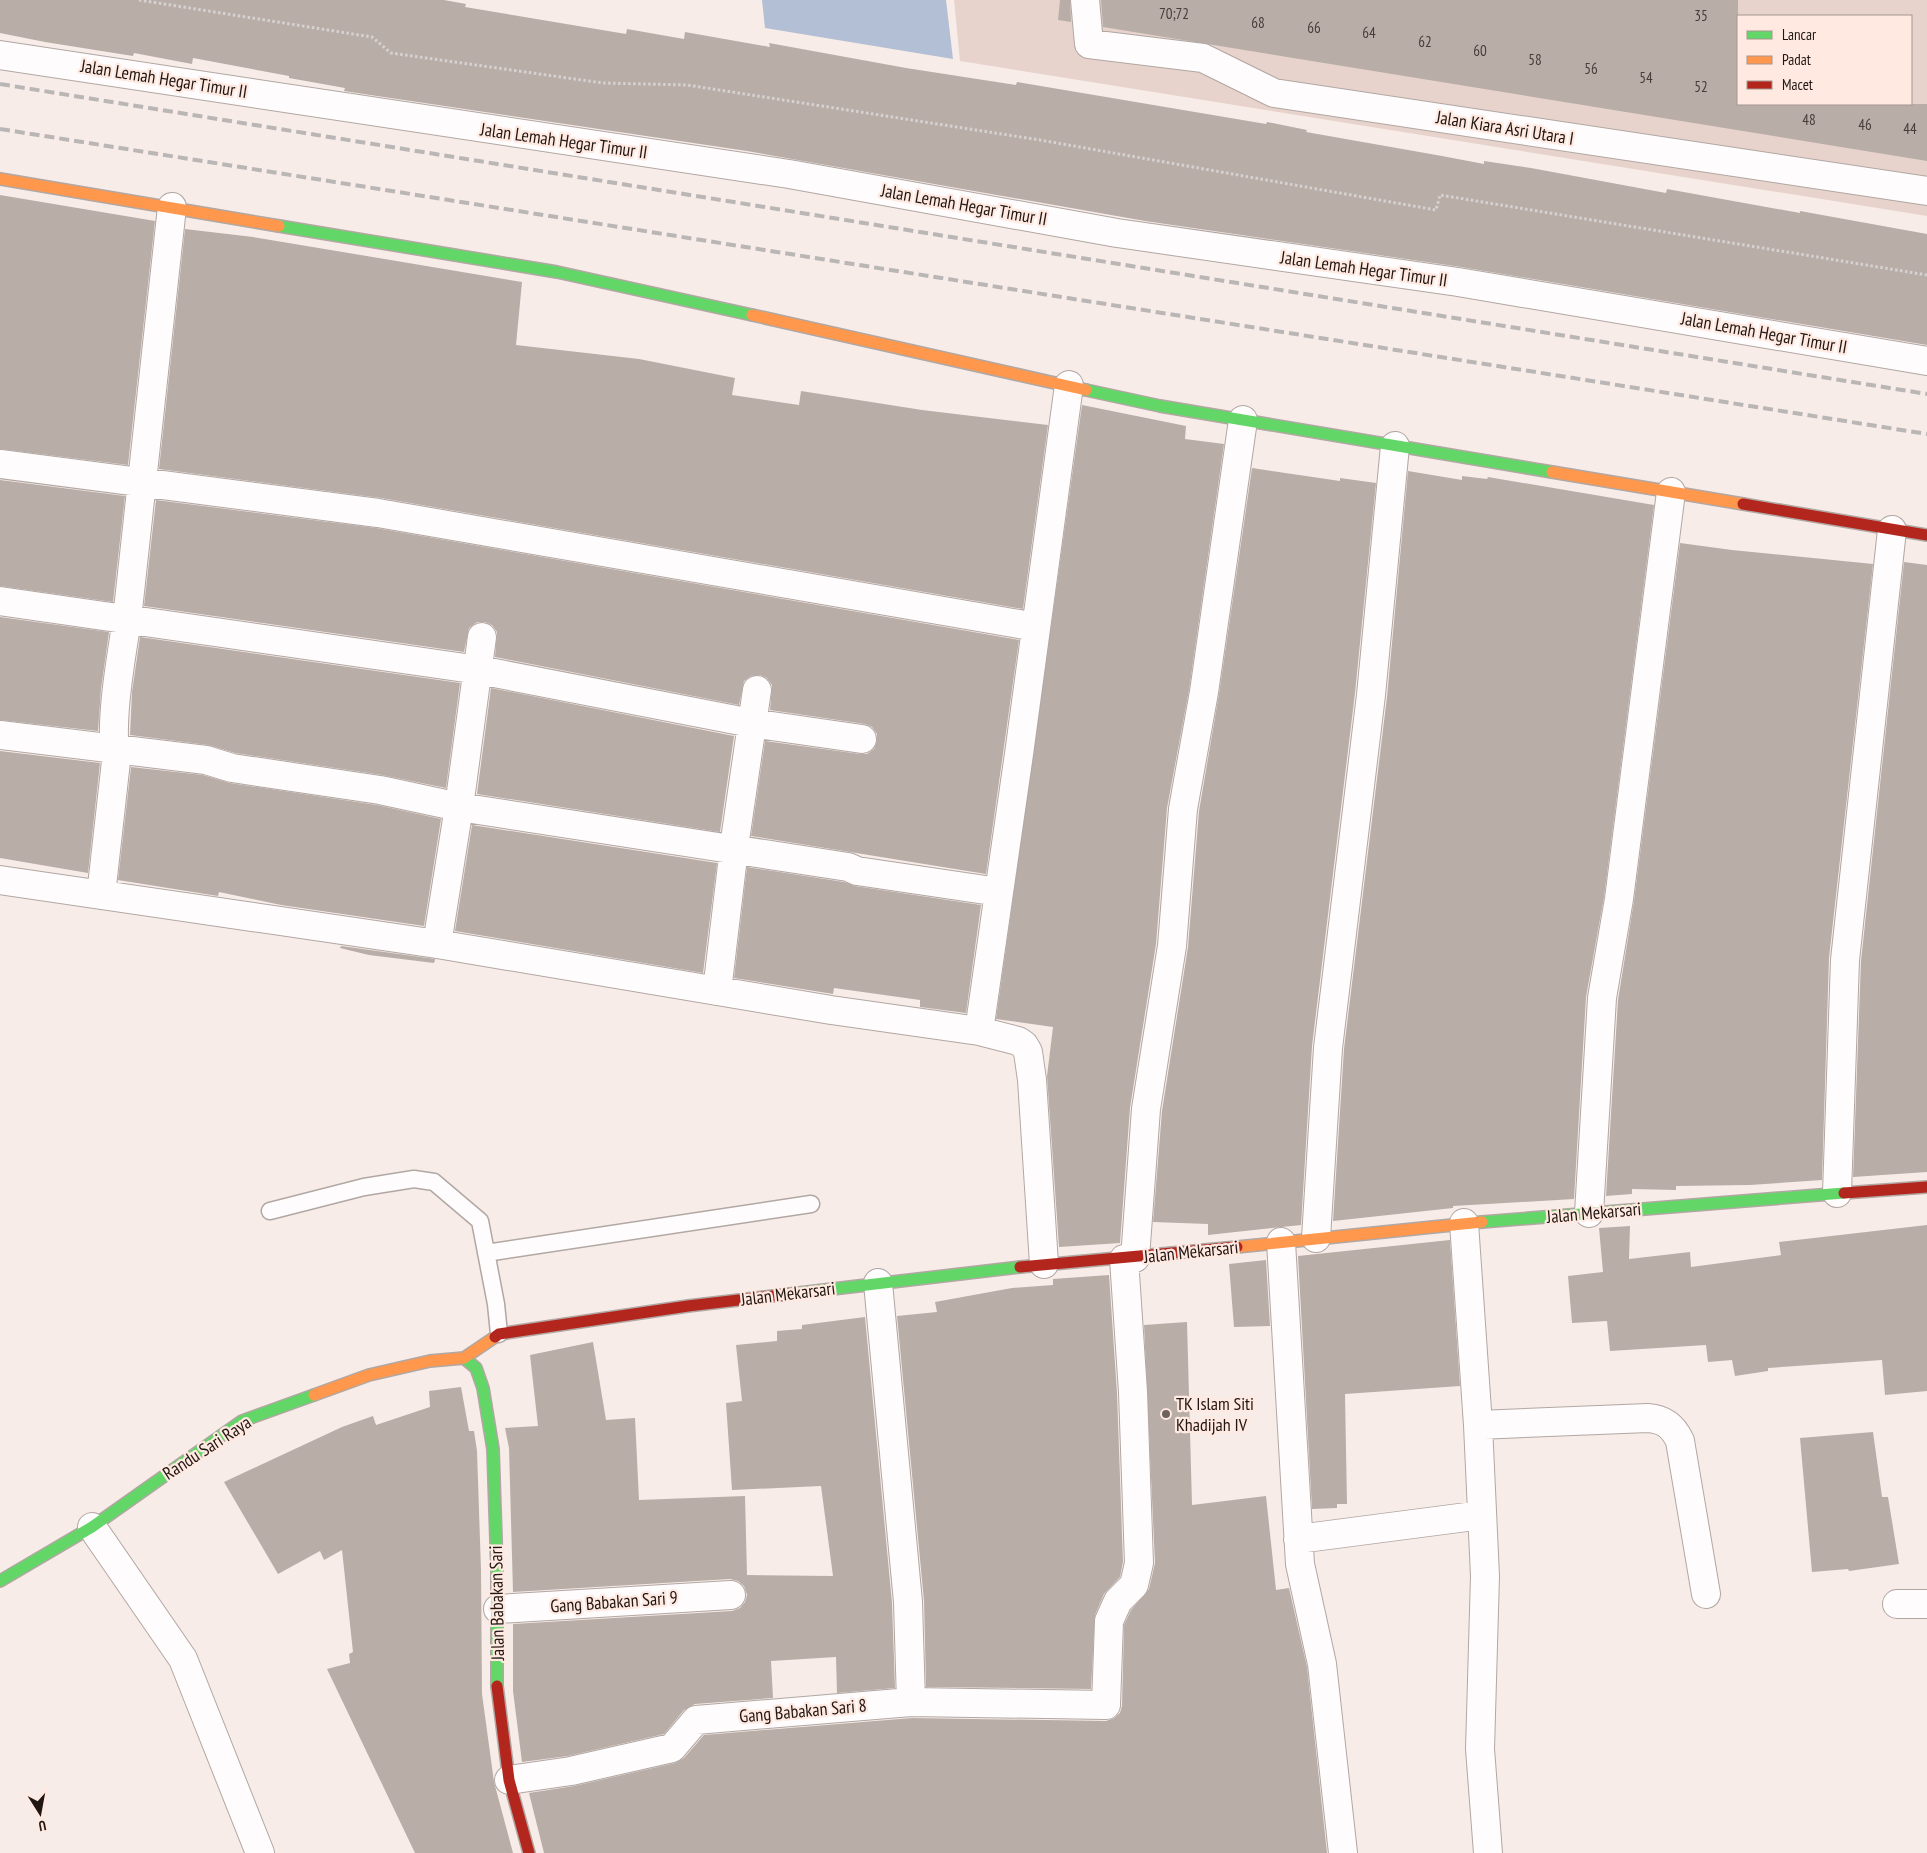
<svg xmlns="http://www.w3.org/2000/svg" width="1927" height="1853" font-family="'PT Sans Narrow',sans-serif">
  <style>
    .green { fill: #e7d3cc; fill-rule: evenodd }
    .water { fill: #b3bfd4 }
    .building { fill: #b9ada8 }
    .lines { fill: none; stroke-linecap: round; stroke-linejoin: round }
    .lane-casing { stroke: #b1a7a3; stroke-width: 19 }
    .street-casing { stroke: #b1a7a3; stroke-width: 30 }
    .fast-casing { stroke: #b1a7a3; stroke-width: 14 }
    .slow-casing { stroke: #b1a7a3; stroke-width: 14 }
    .jam-casing { stroke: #b1a7a3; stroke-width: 14 }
    .path { stroke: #d5d2d0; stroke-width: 3; stroke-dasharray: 2.5 2.5; stroke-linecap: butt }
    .lane { stroke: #fefcfc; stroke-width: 16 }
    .street { stroke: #fefcfc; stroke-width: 28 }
    .fast { stroke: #63d668; stroke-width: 11 }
    .slow { stroke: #ff974d; stroke-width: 11 }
    .jam { stroke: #b3261e; stroke-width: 11 }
    .rail { stroke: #b9b6b5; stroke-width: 4; stroke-dasharray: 10 5; stroke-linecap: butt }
    .poi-dot { fill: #6c625e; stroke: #ffe9e1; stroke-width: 2 }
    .labels { text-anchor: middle; stroke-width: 4.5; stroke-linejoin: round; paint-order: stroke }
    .number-label { font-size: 15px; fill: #463c38 }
    .street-label { font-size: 18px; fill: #201713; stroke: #ffe9e1 }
    .poi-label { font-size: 18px; fill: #201713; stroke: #ffe9e1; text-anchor: start }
  </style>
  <rect width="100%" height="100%" fill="#f8ece8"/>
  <path class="green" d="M954,0h973v216l-967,-155zM1738,16h173v88h-173z"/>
  <path class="water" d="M762,0h184l7,59 -188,-31z"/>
  <path class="building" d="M0,0h444l22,4 -1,3 161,27 1,-5 57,10 1,-7 85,15 -1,-4 137,25 110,17 1,-3 249,42 1,-2 40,8 -1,2 136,24 42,8v-3l47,7 135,25 1,-4 133,24v-2l127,23v111l-466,-78 -316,-46 -398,-70 -390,-58 -13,-2 1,-3 -56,-10v-2l-96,-18 -1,6 -58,-11 -1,3 -88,-14 -45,-9z
    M1060,0h10l1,22 -13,-2z
    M1101,0h637v104h189v57l-824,-134z
    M0,195l155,26 -27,244 -128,-16z
    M185,229l68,8 269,45 -6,63 123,14 96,19 -3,17 67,10 2,-14 121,19 126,15 -25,184 -642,-111 -222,-29z
    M1082,405l104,21 -1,13 39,5 -35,246 -22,118 -11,136 -26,164 -10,135 -61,4 -12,-171 6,-49 -57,-8z
    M1252,468l88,13v-3l36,5 -21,210 -43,353 -11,179 -93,10v-11l-55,-2 9,-111 26,-164 11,-136 20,-117z
    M1408,471l54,9v-4l25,3 1,-2 166,28 -50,392 -18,100 -12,202 -121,7v2l-120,13 11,-172 43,-352z
    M0,480l125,16 -12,106 -113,-16z
    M156,500l220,28 643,112 -33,234 -235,-38 14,-95 95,13h7l7,-5 3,-8v-7l-5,-7 -7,-3 -95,-14 2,-25 -5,-7 -7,-3 -9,1 -7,5 -5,24 -244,-48 2,-25 -5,-7 -7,-3h-8l-8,6 -5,24 -320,-46z
    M1680,543l52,7 141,14 -44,394 -7,222 -72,5 -74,1v4l-44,-1v5l-26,2 12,-196 16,-99z
    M1904,562l23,3v607l-74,5 8,-216z
    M0,617l109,15 -8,57 -3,42 -98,-11z
    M140,637l320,46 -14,105 -64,-13 -147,-22 -27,-8 -78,-10 2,-43z
    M491,688l243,48 -14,96 -243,-38z
    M0,751l100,12 -12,110 -88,-15z
    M131,767l72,8 27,8 147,22 64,14 -17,107 -143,-21 -62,-13 -1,4 -100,-16z
    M472,825l245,38 -14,110 -248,-42z
    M747,867l97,15 11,4 126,19 -15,108 -46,-6v-7l-86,-12 -1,6 -99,-16z
    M341,946l94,13v1l-1,3 -65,-8 -29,-7z
    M1927,1225v166l-42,4 -3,-35 -114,8v3l-33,5 -3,-16 -24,2 -2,-17 -96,6 -3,-30 -35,2 -4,-47 35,-4 -4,-44 31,-2 -1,33 61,-7 1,15 90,-12 -2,-13z
    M1450,1240l10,146 -115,8 2,110h-10v4l-25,1 -14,-253z
    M1266,1260l4,66 -36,1 -5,-63z
    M1109,1275l8,118 6,169 -3,15 -16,17 -9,21 -4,74 -165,-2 -2,-86 -27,-285 40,-4 -2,-10 77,-14 41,-3v-6z
    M865,1317l27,286 3,85 -58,5 -1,-36 -65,4 2,37 -78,6 -11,6 -20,24 -96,22 -46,6 -9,-71v-67l219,-13 8,-3 5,-6 2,-7 -3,-9 -6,-5 -8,-2 -217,13 -4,-144 -4,-20 33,-2 -8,-71 63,-13 13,78 29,-2 4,82 106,-4 2,79 86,1 -12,-90 -89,4 -6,-87 16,-2 -6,-56 41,-4v-10l25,-2v-4z
    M1187,1322l5,183 74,-9 10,94 13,-2 18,79 20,186h-783l-15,-60 45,-7 101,-23 9,-5 20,-23 208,-17 194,3 8,-3 6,-5 2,-7 2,-81 7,-15 18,-21 6,-26 -11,-238z
    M461,1387l8,44h5l3,20 4,119 1,124 12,88 19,71h-98l-88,-184 23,-6 -1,-9 4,-2 -11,-102 -18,10 -4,-9 -42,23 -54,-92 118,-55 31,-11 3,9 54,-18 -1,-16z
    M1873,1432l9,65h6l11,67 -50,7 -1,-2 -36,3 -12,-134z"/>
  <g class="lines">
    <defs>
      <path id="lane" d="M270,1211l94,-24 50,-8 20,3 46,39 16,83 3,30
        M486,1253l325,-49"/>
      <path id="street" d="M1085,0l4,44 114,14 71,35 653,98
        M0,55l789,119 328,59 341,49 469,79
        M0,464l378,49 658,114
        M0,601l479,69 272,53 111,16
        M0,735l206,25 26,8 148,22 79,17 389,60 9,4 142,21
        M0,880l437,64 394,66 148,21 39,10 6,4 4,7 4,28 12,184
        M101,895l15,-134c-7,-39 5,-102 11,-142l45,-412
        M437,944l22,-137 23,-170
        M717,991l18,-151 22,-150
        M979,1031l40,-277 50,-369
        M1837,1193l8,-233 47,-430
        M1589,1213l13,-215 17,-99 52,-407
        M1464,1223l14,202 7,151 -5,173 8,104
        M1316,1238l12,-190 43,-353 24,-249
        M1281,1242l19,322 22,100 21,189
        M1135,1258l11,-149 26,-163 11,-137 21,-117 39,-272
        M878,1283l30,319 3,100
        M1478,1425l170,-7c16,1 25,8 32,23l26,153
        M92,1527l91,132 77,194
        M1298,1539l184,-24
        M1897,1604h30
        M498,1609l233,-14
        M509,1780l62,-9 101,-23 24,-28 215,-18 195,3 3,-84 9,-20 16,-16 5,-22 -6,-171 -9,-133"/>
      <path id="fast" d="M279,226l278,46 195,43
        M1086,390l74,16 392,66
        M1482,1222l362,-29
        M790,1294l230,-27
        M464,1358l12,10 7,20 10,61 4,121v116
        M0,1581l92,-54 150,-106 72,-26"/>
      <path id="slow" d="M0,179l279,47
        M752,315l334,75
        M1552,472l191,32
        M1237,1247l245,-25
        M314,1395l55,-20 61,-14 34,-3 31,-21"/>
      <path id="jam" d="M1743,504l184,31
        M1844,1193l83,-6
        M1020,1267l217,-20
        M495,1337l4,-3 189,-28 102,-12
        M497,1686l12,94 20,73"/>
    </defs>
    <use href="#lane" class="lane-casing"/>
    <use href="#street" class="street-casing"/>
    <use href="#fast" class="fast-casing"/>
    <use href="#slow" class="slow-casing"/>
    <use href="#jam" class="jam-casing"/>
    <path class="path" d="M139,0l233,37 19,16 212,30 84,2 353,55 396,70 4,-15 487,80"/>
    <use href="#lane" class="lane"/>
    <use href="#street" class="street"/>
    <use href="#fast" class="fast"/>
    <use href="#slow" class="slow"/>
    <use href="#jam" class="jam"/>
    <path class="rail" d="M0,84l1927,310
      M0,129l1927,305"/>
  </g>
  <circle class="poi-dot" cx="1166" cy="1414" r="5"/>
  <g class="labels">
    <g class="number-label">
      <text x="1174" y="19">70;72</text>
      <text x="1701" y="21">35</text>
      <text x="1258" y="28">68</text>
      <text x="1314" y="33">66</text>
      <text x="1369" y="38">64</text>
      <text x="1425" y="47">62</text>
      <text x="1480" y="56">60</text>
      <text x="1535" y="65">58</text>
      <text x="1591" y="74">56</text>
      <text x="1646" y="83">54</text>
      <text x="1701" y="92">52</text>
      <text x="1809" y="125">48</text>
      <text x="1865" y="130">46</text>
      <text x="1910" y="134">44</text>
    </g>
    <g class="street-label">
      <text transform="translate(164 79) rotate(9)" y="6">Jalan Lemah Hegar Timur II</text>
      <text transform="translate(1505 128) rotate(9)" y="6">Jalan Kiara Asri Utara I</text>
      <text transform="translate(564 141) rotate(8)" y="6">Jalan Lemah Hegar Timur II</text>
      <text transform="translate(964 205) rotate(10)" y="6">Jalan Lemah Hegar Timur II</text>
      <text transform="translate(1364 269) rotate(8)" y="6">Jalan Lemah Hegar Timur II</text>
      <text transform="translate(1764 333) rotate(10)" y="6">Jalan Lemah Hegar Timur II</text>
      <text transform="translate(1594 1213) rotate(-5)" y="6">Jalan Mekarsari</text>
      <text transform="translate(1191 1252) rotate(-6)" y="6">Jalan Mekarsari</text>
      <text transform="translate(788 1294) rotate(-7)" y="6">Jalan Mekarsari</text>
      <text transform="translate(207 1448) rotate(-33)" y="6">Randu Sari Raya</text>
      <text transform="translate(614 1602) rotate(-4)" y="6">Gang Babakan Sari 9</text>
      <text transform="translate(497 1603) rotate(-91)" y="6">Jalan Babakan Sari</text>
      <text transform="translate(803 1711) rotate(-5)" y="6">Gang Babakan Sari 8</text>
    </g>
    <g class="poi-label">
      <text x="1176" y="1410">TK Islam Siti<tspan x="1176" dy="21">Khadijah IV</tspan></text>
    </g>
  </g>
  <rect x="1737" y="15" width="175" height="90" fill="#ffe9e1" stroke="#a6958f"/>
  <rect x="1747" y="31" width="25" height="8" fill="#63d668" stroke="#a6958f"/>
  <text x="1782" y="40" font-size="15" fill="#201713">Lancar</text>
  <rect x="1747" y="56" width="25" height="8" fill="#ff974d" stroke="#a6958f"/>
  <text x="1782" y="65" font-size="15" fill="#201713">Padat</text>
  <rect x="1747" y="81" width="25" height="8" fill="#b3261e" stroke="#a6958f"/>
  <text x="1782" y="90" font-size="15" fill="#201713">Macet</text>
  <g transform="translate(40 1813) rotate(169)" stroke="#ffe9e1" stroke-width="4" paint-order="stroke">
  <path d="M0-4L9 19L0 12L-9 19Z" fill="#201713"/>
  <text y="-8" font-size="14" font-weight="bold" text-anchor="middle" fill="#201713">U</text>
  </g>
</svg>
